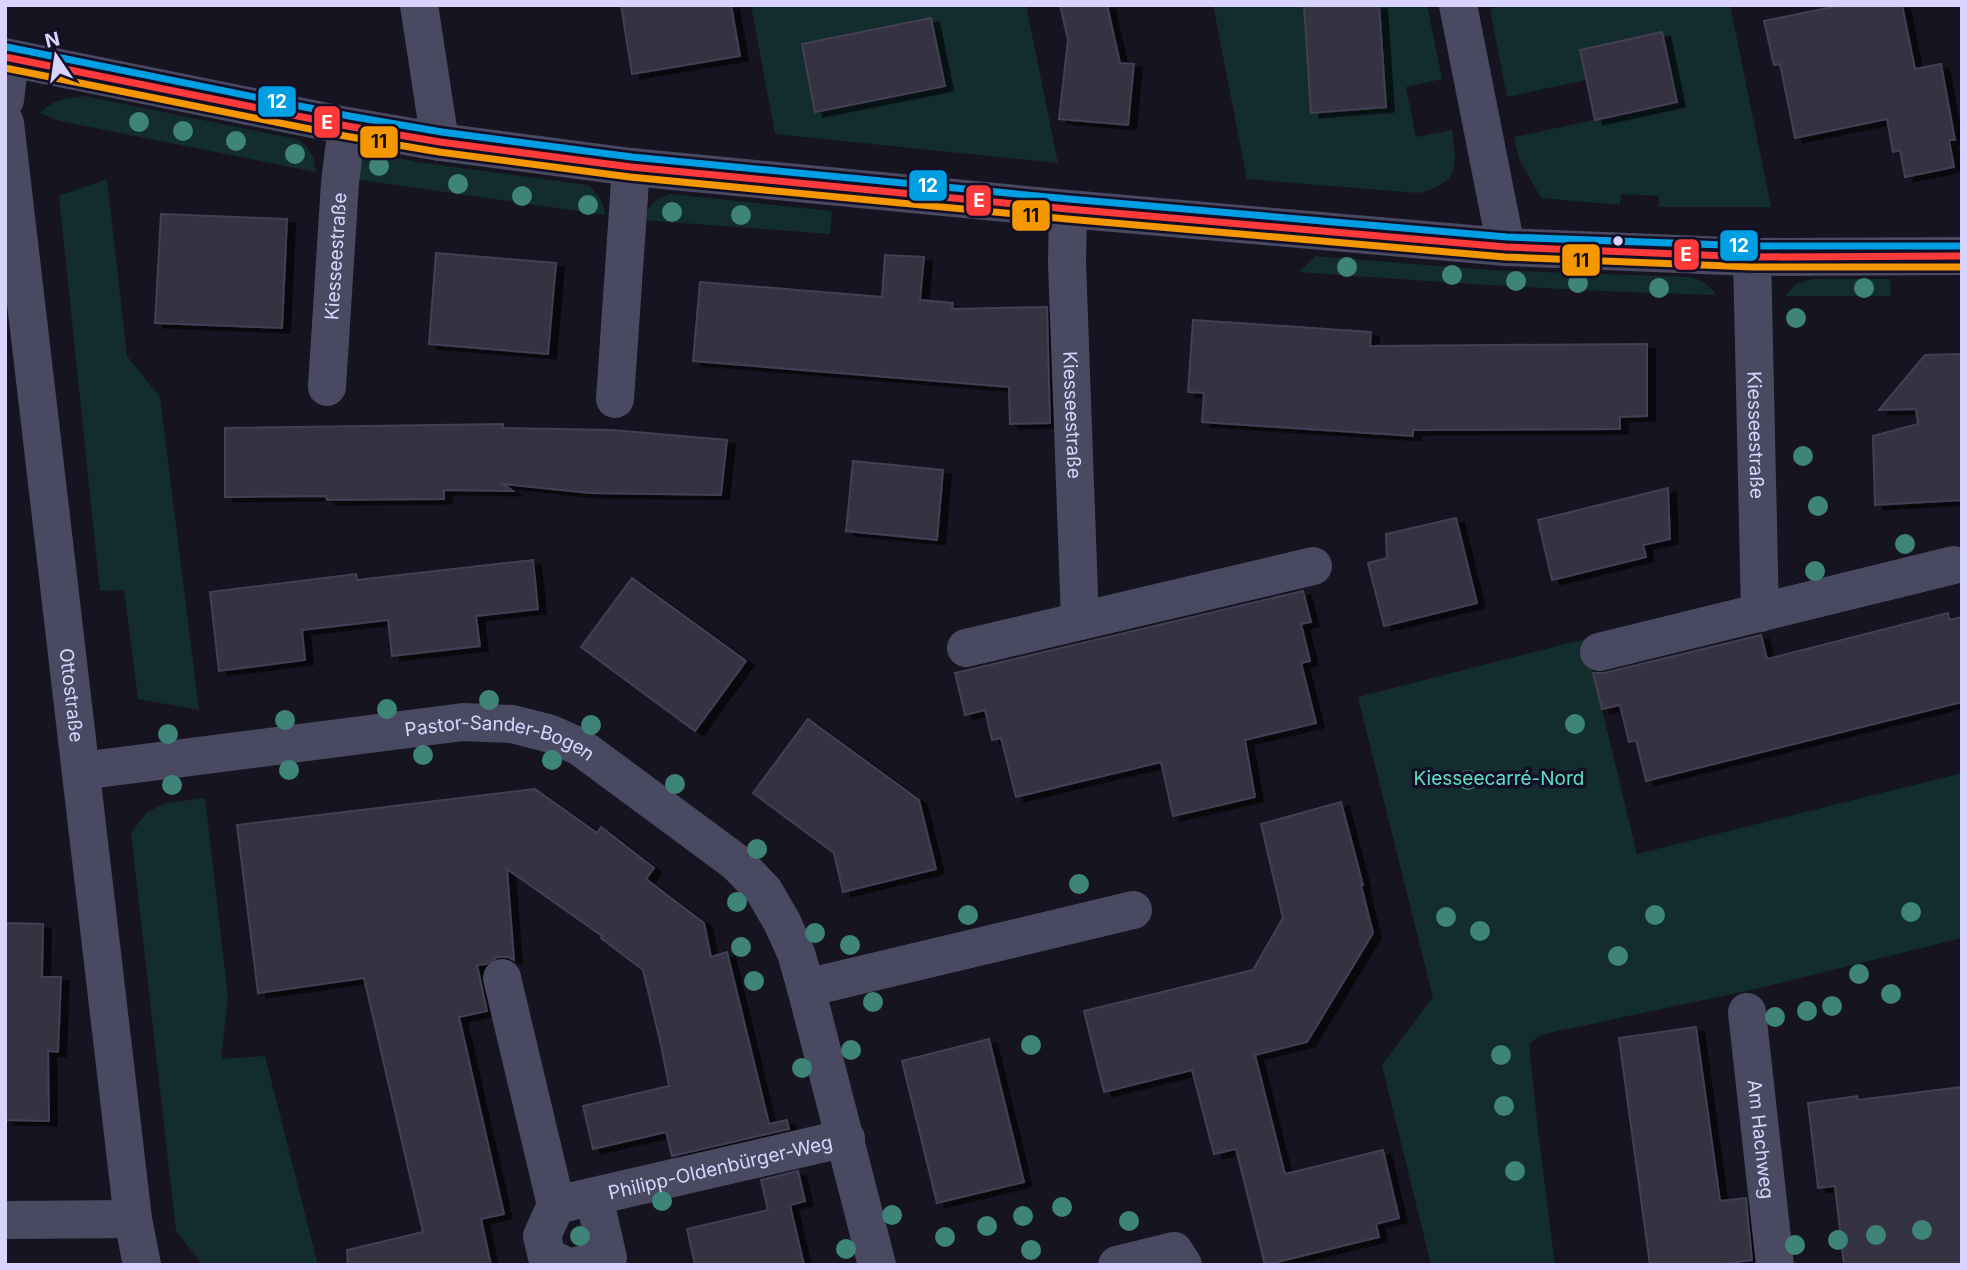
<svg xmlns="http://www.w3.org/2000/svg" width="1967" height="1270" font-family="Inter,sans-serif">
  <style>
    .green { fill: #132c2d }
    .building { fill: #343243; stroke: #433f54; stroke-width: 2; filter: url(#shadow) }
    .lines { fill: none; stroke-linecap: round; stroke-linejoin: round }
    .minor { stroke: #4a4962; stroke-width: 38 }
    .bus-1-casing { stroke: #130f26; stroke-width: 12 }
    .bus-2-casing { stroke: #130f26; stroke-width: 12 }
    .bus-3-casing { stroke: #130f26; stroke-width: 12 }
    .bus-1 { stroke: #ff3a3a; stroke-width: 7 }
    .bus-2 { stroke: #f49700; stroke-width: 7 }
    .bus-3 { stroke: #009fe3; stroke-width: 7 }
    .tree { fill: #3e8478 }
    .bus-dot { fill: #d9d4ff; stroke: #130f26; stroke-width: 2.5 }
    .labels { text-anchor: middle; stroke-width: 7; stroke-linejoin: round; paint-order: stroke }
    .street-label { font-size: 19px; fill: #d9d4ff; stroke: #130f26 }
    .park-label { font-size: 19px; fill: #5fe0c0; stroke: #130f26 }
    .line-badge { stroke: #130f26; stroke-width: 2.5 }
    .badge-label { font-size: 19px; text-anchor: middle; font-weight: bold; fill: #fff }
    .pale-badge-label { font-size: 19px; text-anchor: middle; font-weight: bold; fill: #111 }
  </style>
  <defs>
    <filter id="shadow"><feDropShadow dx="8" dy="4.5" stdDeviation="0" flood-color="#0009"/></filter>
  </defs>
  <rect width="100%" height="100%" fill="#161421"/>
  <path class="green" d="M751,5h275l32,158 -283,-29z
    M1213,5h214l15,74 -36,8 10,50 36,-7c5,36 8,54 -34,63l-171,-14z
    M1510,5h220l41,202h-112v-11l-38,-2 -1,11 -79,-7 -22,-39 -5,-22 80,-17 -8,-40 -79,17 -17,-88z
    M84,96l213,43c14,9 17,17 19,33l-257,-51 -19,-8c15,-14 24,-14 44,-17z
    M376,154l41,8 171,23c11,9 16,16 17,30l-251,-36c5,-15 5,-20 22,-25z
    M107,179l20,177 33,41 39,313 -61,-11 -14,-109 -24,1 -41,-395z
    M670,194l162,17 -2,23 -188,-14c7,-15 13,-21 28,-26z
    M1315,256l175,14 198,7c13,3 21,7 28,18 -139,-3 -278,-13 -417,-23z
    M1812,279h78l1,17h-106l10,-11z
    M1585,639l52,215 325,-81v165l-202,50 -220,47 -11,9 9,87 17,134h-124l-49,-200 51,-68 -75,-300z
    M205,798l23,199 -7,62 44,-3 53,209h-115l-27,-34 -45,-398 16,-21 19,-9z"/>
  <path class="building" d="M621,5h110l9,51 -108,18z
    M1060,5h47l13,58 14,1 -6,61 -69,-6 9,-79z
    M1304,5h75l7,102 -75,6z
    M1842,5h60l13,64 26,-5 14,76h-6l5,27 -49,10 -5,-27 -7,2 -6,-33 -92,19 -15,-74 -6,1 -10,-44z
    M931,18l14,68 -130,26 -13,-68z
    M1662,32l15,70 -82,18 -15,-70z
    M161,214l126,5 -5,109 -127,-5z
    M436,253l120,10 -8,91 -119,-10z
    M885,255l39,2 -4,43 33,3 -1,6 95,-2 3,116 -40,1 -1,-37 -316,-26 7,-79 182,15z
    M1193,320l178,12 -1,14 277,-2v72l-27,1v12l-207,1v6l-211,-14 2,-29 -16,-1z
    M1962,354v146l-87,5 -2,-69 45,-12 -2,-15 -37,1 46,-55z
    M503,424v4l109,2 115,10 -6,55 -131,-2 -87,-9 10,7 -69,-1v9l-117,1 -1,-4 -101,1v-69z
    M853,461l90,9 -6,70 -91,-9z
    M1668,488l2,51 -27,6 3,12 -94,23 -14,-60z
    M1456,518l21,85 -93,23 -16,-63 19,-5 -1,-24z
    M533,560l5,49 -62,7 4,30 -88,10 -4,-36 -86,10 3,30 -86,11 -9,-79 146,-18 1,6z
    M632,578l114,83 -51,70 -114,-84z
    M1303,591l8,31 -10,2 9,37 -9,2 15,60 -71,17 10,57 -82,19 -12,-54 -145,35 -15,-59 -9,2 -7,-30 -20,5 -10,-42z
    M1948,613l1,7 13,-3v85l-316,79 -10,-41 -7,2 -9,-37 -18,4 -9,-36h11l157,-38 6,24z
    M808,719l111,81 17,69 -93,23 -9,-39 -81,-60z
    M535,789l62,44 4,-6 53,41 -8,11 58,44 7,34 16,-5 42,172 18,-4 2,9 -117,27 -6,-24 -73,17 -10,-43 86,-20 -8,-41 -18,-75 -42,-32 1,-2 -95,-67 7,91 -6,-3h-10l-12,7 -9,1 10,46 -28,6 45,197 -23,5 10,46h-143l-1,-15 76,-18 -59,-254 -106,15 -21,-168z
    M1341,802l22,83h-2l12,48 -66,109 -52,13 30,119 98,-24 16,68 -23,6 3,13 -114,28 -29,-116 -22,5 -22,-84 -88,22 -20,-81 169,-41 30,-52 -22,-94z
    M5,923l38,1 -1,53h19l-3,75 -10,-1 1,70 -44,-1z
    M1696,1027l24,174 26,-3 6,62 -33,5h-69l-31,-227z
    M989,1039l35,143 -87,21 -35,-142z
    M1962,1087v178h-118l-9,-79 -17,2 -10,-85 49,-7 1,4z
    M798,1171l7,30 -15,4 14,60h-109l-8,-36 81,-19 -7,-30z"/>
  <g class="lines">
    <g class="minor">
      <path d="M419,5l21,137"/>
      <path d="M1458,5l48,242"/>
      <path d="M5,57l342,69 93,16 191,25 437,42 438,38 246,10 210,-1"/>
      <path d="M5,100l5,-41"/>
      <path id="s1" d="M5,123l128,1096 9,46"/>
      <path id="s2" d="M1068,209l-1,54 13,358"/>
      <path id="s3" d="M1752,257l8,356"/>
      <path id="s4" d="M327,387l13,-204 7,-57"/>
      <path d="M615,399l16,-232"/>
      <path d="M966,648l347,-82"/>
      <path d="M1599,652l355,-87"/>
      <path id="s5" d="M81,771l382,-49 49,2 39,10 29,13 157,116 27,28 18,31 14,31 10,35 71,277"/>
      <path id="s6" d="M502,978l54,227 290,-67"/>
      <path d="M806,988l327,-78"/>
      <path id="s7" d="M1747,1012l28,253"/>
      <path d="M556,1205l-14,31 5,21 17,8"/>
      <path d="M5,1220l128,-1"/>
      <path d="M580,1265l28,-7 -14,-61"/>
      <path d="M1117,1265l57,-14 9,14"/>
    </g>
    <defs>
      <path id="bus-1" d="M5,57l342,69 93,16 191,25 437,42 438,38 246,10 210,-1"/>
      <path id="bus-2" d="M5,68l340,68 94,16 191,25 437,42 438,38 247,10h210"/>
      <path id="bus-3" d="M7,47l342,69 93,16 190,25 437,42 438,38 245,9h210"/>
    </defs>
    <use href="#bus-1" class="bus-1-casing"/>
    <use href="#bus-2" class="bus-2-casing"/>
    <use href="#bus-3" class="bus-3-casing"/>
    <use href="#bus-1" class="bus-1"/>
    <use href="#bus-2" class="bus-2"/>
    <use href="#bus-3" class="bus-3"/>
  </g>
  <g class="tree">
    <circle cx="139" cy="122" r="10"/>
    <circle cx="183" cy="131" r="10"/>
    <circle cx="236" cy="141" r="10"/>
    <circle cx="295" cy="154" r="10"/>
    <circle cx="379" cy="166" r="10"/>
    <circle cx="458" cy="184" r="10"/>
    <circle cx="522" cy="196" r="10"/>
    <circle cx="588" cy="205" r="10"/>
    <circle cx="672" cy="212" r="10"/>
    <circle cx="741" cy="215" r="10"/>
    <circle cx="1347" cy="267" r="10"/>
    <circle cx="1452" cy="275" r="10"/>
    <circle cx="1516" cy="281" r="10"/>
    <circle cx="1578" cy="283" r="10"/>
    <circle cx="1659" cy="288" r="10"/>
    <circle cx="1864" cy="288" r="10"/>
    <circle cx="1796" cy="318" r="10"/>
    <circle cx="1803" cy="456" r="10"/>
    <circle cx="1818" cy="506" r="10"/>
    <circle cx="1905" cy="544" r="10"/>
    <circle cx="1815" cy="571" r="10"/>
    <circle cx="489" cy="700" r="10"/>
    <circle cx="387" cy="709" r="10"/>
    <circle cx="285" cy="720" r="10"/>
    <circle cx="1575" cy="724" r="10"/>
    <circle cx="591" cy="725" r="10"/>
    <circle cx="168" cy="734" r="10"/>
    <circle cx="423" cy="755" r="10"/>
    <circle cx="552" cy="760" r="10"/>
    <circle cx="289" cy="770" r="10"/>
    <circle cx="1468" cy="780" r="10"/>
    <circle cx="675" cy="784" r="10"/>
    <circle cx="172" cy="785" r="10"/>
    <circle cx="757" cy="849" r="10"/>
    <circle cx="1079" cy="884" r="10"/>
    <circle cx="737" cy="902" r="10"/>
    <circle cx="1911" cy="912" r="10"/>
    <circle cx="968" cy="915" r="10"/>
    <circle cx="1655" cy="915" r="10"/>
    <circle cx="1446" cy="917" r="10"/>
    <circle cx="1480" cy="931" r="10"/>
    <circle cx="815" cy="933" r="10"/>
    <circle cx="850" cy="945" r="10"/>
    <circle cx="741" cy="947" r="10"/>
    <circle cx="1618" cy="956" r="10"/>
    <circle cx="1859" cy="974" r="10"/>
    <circle cx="754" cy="981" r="10"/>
    <circle cx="1891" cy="994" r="10"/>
    <circle cx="873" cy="1002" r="10"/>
    <circle cx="1832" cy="1006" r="10"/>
    <circle cx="1807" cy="1011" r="10"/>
    <circle cx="1775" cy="1017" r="10"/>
    <circle cx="1031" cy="1045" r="10"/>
    <circle cx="851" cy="1050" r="10"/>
    <circle cx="1501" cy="1055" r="10"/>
    <circle cx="802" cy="1068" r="10"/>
    <circle cx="1504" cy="1106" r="10"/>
    <circle cx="1515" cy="1171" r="10"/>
    <circle cx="662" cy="1201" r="10"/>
    <circle cx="1062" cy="1207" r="10"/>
    <circle cx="892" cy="1215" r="10"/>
    <circle cx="1023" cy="1216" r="10"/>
    <circle cx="1129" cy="1221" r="10"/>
    <circle cx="987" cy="1226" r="10"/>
    <circle cx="1922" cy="1230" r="10"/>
    <circle cx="1876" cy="1235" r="10"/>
    <circle cx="580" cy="1236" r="10"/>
    <circle cx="945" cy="1237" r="10"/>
    <circle cx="1838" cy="1240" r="10"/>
    <circle cx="1795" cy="1245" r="10"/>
    <circle cx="846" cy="1249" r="10"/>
    <circle cx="1031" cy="1250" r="10"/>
  </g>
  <circle class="bus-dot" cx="1618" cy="241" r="6"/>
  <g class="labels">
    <g class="street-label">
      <text dy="7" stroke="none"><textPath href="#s4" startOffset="131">Kiesseestraße</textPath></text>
      <text dy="7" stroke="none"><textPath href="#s2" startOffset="206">Kiesseestraße</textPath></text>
      <text dy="7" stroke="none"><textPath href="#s3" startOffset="178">Kiesseestraße</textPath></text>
      <text dy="7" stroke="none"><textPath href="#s1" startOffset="576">Ottostraße</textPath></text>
      <text dy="7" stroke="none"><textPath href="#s5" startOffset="424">Pastor-Sander-Bogen</textPath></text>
      <text dy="7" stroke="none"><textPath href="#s7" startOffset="128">Am Hachweg</textPath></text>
      <text dy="7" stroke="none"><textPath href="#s6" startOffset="402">Philipp-Oldenbürger-Weg</textPath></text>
    </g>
    <g class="park-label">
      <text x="1499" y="785">Kiesseecarré-Nord</text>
    </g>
  </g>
  <g class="line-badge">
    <rect x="257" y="85" width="40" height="33" rx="7" fill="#009fe3"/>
    <rect x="313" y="105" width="28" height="34" rx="7" fill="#ff3a3a"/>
    <rect x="359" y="125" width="40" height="34" rx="7" fill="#f49700"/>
    <rect x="908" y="169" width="40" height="33" rx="7" fill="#009fe3"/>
    <rect x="965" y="184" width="27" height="33" rx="7" fill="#ff3a3a"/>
    <rect x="1011" y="199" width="40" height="33" rx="7" fill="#f49700"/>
    <rect x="1719" y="229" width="40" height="33" rx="7" fill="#009fe3"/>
    <rect x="1673" y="238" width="27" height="33" rx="7" fill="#ff3a3a"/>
    <rect x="1561" y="243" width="40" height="34" rx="7" fill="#f49700"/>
  </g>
  <g class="badge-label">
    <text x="277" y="108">12</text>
    <text x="327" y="129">E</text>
    <text x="928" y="192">12</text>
    <text x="979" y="207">E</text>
    <text x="1739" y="252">12</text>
    <text x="1686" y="261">E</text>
  </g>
  <g class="pale-badge-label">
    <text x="379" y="148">11</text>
    <text x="1031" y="222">11</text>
    <text x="1581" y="267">11</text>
  </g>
  <rect width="1967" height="1270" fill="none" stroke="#d9d4ff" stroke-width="14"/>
  <g transform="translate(56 56) rotate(347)" stroke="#130f26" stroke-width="5" paint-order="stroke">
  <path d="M0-5L12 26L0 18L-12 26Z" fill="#d9d4ff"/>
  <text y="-10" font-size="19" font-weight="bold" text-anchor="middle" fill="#d9d4ff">N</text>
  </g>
</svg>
